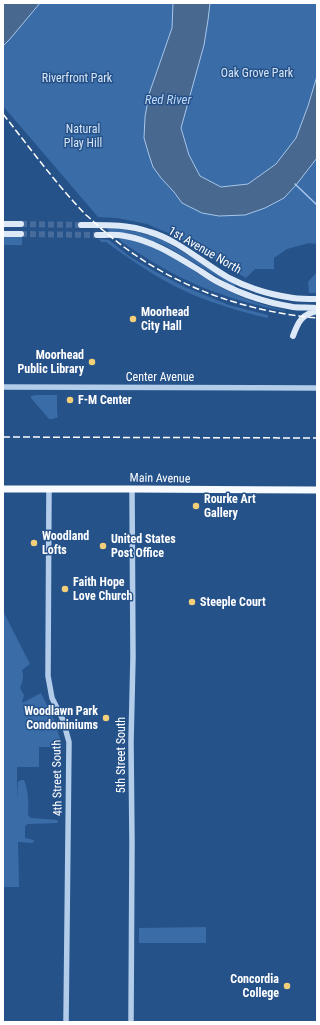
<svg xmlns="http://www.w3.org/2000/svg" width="320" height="1025" font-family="'Roboto Condensed',sans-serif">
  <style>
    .green { fill: #3a6ca7 }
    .water { fill: #496890; stroke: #a8c7ea }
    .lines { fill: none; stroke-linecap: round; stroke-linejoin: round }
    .stream { stroke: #a8c7ea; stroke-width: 1.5 }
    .secondary-tunnel { stroke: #476c9c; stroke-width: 6; stroke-dasharray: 6 3; stroke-linecap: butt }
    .tertiary { stroke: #b3ccea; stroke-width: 5.5 }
    .secondary { stroke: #dee9f8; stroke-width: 6 }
    .primary { stroke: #f7fafe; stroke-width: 7 }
    .rail { stroke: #fff; stroke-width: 1.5; stroke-dasharray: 7 3; stroke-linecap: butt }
    .poi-dot { fill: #f3cf78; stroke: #26528a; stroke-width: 1.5 }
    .labels { text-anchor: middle; stroke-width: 3; stroke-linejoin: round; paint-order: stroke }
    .park-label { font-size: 12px; fill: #d7e6f7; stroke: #26528a }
    .street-label { font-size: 12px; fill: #fff; stroke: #26528a }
    .poi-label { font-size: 12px; font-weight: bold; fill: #fff; stroke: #26528a; text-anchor: start }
    .water-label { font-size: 13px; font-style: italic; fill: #bfd6f1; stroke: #26528a }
  </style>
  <rect width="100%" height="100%" fill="#26528a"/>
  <path class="green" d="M40,3h133l-1,25 -23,66 -4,23 -1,21 5,17 4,12 8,11 13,14 8,11 20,10 17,3 26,-1 20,-7 19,-10 12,-13 21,-27v84l-2,2 -6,-1 -22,6 -13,9v11h-19l-9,9 -71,-42 -28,-12 -30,-6 -19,-1 -95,-111v-60l7,-7z
    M210,3h107v73l-9,30 -12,32 -20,26 -28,20 -27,3 -21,-11 -11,-21 -8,-27 23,-83 4,-25z
    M106,228l14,1 18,3 23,7 75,45 -2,3 -8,-5 -58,-35 -9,-4 -26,-9 -23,-2z
    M3,237h19v8h-19z
    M118,238c40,2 72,33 106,51 20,10 40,17 61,21v1c-52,-9 -101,-28 -145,-57 -7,-5 -16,-9 -22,-16z
    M99,239l10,1 20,16 27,16 29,15 44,18 39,10v3c-23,-5 -46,-12 -67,-20 -34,-13 -66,-35 -95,-56h-5z
    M317,272v21h-8l-1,-11z
    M37,395h20v17l1,5 -5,2h-4l-18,-21v-2z
    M3,611l27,53 -8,6c2,8 1,10 -2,18l4,7 -2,8 19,-10 14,29 6,21v4h-22v20h-22v34l1,-19 3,-2h3c4,10 5,24 4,35l3,3 26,2 1,2 -1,1 -29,1 -2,1 -1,2v11l9,2 -1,3 -15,-1 1,45h-16z
    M206,927v16h-67v-15z"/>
  <path class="water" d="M3,3h37l-30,36 -7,7z
    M173,3h37l-2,17 -4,25 -23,83 8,27 11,21 21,11 27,-3 28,-20 20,-26 12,-32 9,-30v82l-21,27 -12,13 -19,10 -20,7 -26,1 -17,-3 -20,-10 -8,-11 -13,-14 -8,-11 -4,-12 -5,-17 1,-21 4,-23 23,-66z"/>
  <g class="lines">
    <path class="stream" d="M295,184l22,21"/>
    <path class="secondary-tunnel" d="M21,224l60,1
      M21,234l76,1"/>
    <path class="tertiary" d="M3,387l314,1
      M49,489l-1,187 4,22 11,22 6,22 -3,280
      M131,1022l1,-179 -1,-101 2,-85 -1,-168"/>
    <path class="secondary" d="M3,224h18
      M81,225c24,0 46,-1 69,7 28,8 54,32 79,46 19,10 43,17 64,20 8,1 16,1 24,1
      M3,234h18
      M97,235c9,0 19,-1 28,1 25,4 48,18 69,31 9,5 17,12 26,16 23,12 47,20 73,24 8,1 16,0 24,1
      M293,336c5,-14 9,-22 24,-25"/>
    <path class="primary" d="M3,489h129l185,1"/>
    <path class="rail" d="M3,114c27,34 53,70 83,101 6,5 12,11 18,16 60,52 135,80 213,87
      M3,437l314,1"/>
  </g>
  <g class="poi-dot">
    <circle cx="133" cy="319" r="4"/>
    <circle cx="92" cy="362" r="4"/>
    <circle cx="70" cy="400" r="4"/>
    <circle cx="196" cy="506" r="4"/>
    <circle cx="34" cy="543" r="4"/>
    <circle cx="103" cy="546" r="4"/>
    <circle cx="65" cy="589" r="4"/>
    <circle cx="192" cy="602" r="4"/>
    <circle cx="106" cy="718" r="4"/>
    <circle cx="287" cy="986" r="4"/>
  </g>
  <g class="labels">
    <g class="park-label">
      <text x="257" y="77">Oak Grove Park</text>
      <text x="77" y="82">Riverfront Park</text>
      <text x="83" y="133">Natural<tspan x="83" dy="14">Play Hill</tspan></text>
    </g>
    <g class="street-label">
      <text transform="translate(205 250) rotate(30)" y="4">1st Avenue North</text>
      <text x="160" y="381">Center Avenue</text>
      <text transform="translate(160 478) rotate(1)" y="4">Main Avenue</text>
      <text transform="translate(121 755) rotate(-90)" y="4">5th Street South</text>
      <text transform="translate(57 778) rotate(-91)" y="4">4th Street South</text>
    </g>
    <g class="poi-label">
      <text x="141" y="316">Moorhead<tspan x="141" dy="14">City Hall</tspan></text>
      <text x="84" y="359" text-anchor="end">Moorhead<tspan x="84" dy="14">Public Library</tspan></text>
      <text x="78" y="404">F-M Center</text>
      <text x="204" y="503">Rourke Art<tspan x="204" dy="14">Gallery</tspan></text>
      <text x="42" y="540">Woodland<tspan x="42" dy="14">Lofts</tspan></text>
      <text x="111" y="543">United States<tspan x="111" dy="14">Post Office</tspan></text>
      <text x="73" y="586">Faith Hope<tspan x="73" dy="14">Love Church</tspan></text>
      <text x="200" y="606">Steeple Court</text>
      <text x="98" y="715" text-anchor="end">Woodlawn Park<tspan x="98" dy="14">Condominiums</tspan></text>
      <text x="279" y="983" text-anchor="end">Concordia<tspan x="279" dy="14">College</tspan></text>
    </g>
    <g class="water-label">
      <text x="168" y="104">Red River</text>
    </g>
  </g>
  <rect width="320" height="1025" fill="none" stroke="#ffffff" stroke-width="8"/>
</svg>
